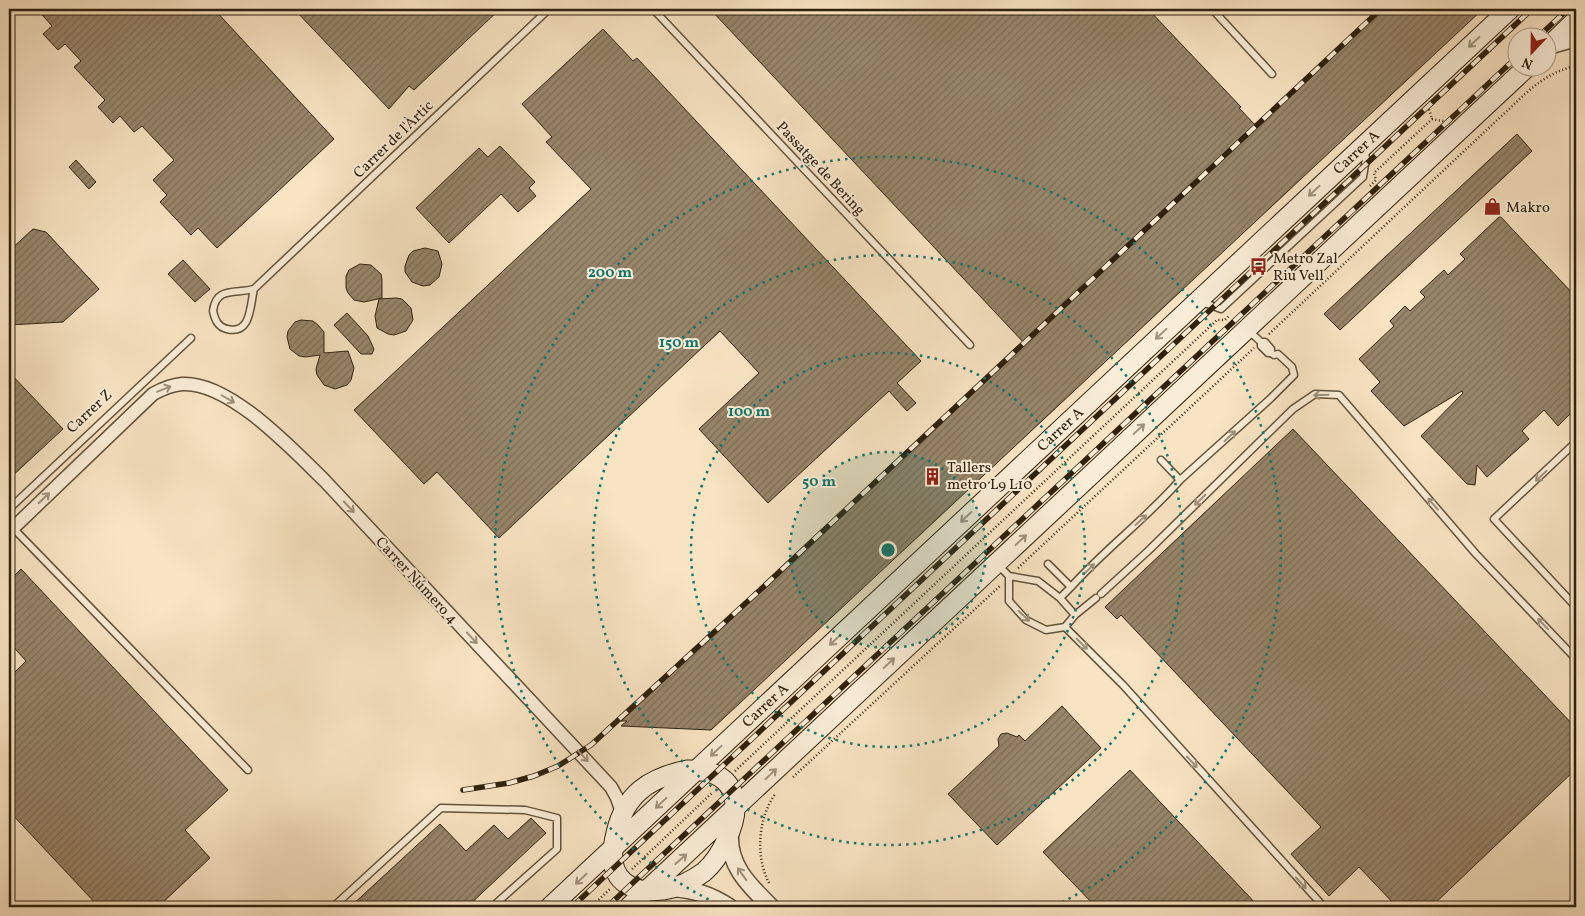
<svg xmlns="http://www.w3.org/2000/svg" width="1585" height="916" font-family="Vollkorn,serif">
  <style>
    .building { fill: url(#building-hatch); stroke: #2f210d }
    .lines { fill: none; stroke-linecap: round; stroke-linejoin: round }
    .service-casing { stroke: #61523a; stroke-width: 9 }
    .minor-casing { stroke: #61523a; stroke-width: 15 }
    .tertiary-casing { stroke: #61523a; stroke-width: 19 }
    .secondary-casing { stroke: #2f210d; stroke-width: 21 }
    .path { stroke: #2f210d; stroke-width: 2.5; stroke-dasharray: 1 2.5; stroke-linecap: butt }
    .service { stroke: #faedd7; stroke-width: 6 }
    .minor { stroke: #faedd7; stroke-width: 12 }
    .tertiary { stroke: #faedd7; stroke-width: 16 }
    .secondary { stroke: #faedd7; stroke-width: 19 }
    .rail-casing { stroke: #2f210d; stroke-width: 5.5 }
    .rail { stroke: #faedd7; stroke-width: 4; stroke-dasharray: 11; stroke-linecap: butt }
    .oneway { stroke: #9f917c }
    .ring { fill: none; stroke: #0f766e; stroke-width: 2.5; stroke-dasharray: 2.5 5 }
    .labels { text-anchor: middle; stroke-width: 4; stroke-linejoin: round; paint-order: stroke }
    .street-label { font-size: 15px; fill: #2f210d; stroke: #faedd7 }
    .poi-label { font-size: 15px; fill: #2f210d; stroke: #faedd7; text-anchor: start }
    .centre { fill: #0f766e; stroke: #faedd7; stroke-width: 2.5 }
    .ring-label { font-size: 15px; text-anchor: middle; font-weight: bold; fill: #0f766e; stroke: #faedd7; stroke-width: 4; stroke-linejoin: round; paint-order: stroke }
  </style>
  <defs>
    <pattern id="building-hatch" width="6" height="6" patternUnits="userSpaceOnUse" patternTransform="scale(1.25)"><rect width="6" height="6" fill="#98866b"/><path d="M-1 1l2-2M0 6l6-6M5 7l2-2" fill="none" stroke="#7c6d56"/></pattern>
  </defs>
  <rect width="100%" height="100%" fill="#f8e3c2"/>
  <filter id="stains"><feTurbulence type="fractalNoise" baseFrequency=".004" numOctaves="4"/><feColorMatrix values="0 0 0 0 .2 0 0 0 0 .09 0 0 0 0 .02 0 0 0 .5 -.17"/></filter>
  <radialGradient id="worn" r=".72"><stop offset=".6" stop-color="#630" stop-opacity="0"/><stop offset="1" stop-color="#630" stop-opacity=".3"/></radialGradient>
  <path class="building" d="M37,9h177l120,130 -117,109 -19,-20 -7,7 -31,-33 7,-7 -14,-15 21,-20 -32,-34 -8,6 -14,-16 -7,7 -15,-16 7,-7 -31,-33 7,-6 -16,-17 -7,6 -15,-16 9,-8z
    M294,9h206l-86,81 -5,-4 -20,23z
    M710,9h438l93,98 -2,1 18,19 125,-118h101l-772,721 -90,-4 6,-5h-6l404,-377z
    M603,29l30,32 4,-3 284,303 -24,22 19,20 -9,8 -18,-20 -121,112 -69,-74 60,-56 -39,-42 -221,207 -62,-66 -13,12 -70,-74 237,-221 -45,-47 6,-5 -30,-33z
    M1517,134l15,17 -192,179 -16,-16z
    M500,146l35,36 -6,6 7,8 -18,16 -17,-18 -52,49 -33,-35 63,-60 9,9z
    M76,160l20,22 -7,7 -20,-22z
    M1500,216l76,81v111l-18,18 -14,-16 -22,21 7,8 -42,38 -10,-12 -2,20 -8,-1 -46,-48 42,-43 -1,-2 -58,35 -33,-35 9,-9 -21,-23 35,-33 -4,-5 15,-15 5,5 15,-14 -5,-5 24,-22 4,5 17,-16 -5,-5z
    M33,229l13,3 53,57 -36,33 -54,3v-74z
    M425,248l13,3 4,13 -3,13 -9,8 -7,1 -11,-4 -7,-10v-6l4,-11 4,-4z
    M183,260l27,29 -15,13 -27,-28z
    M360,264l11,1 10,9 1,6v18l-18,4 -10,-2 -6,-7 -2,-5v-12l3,-6z
    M396,298l6,1 9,9 2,12 -7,11 -12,4 -6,-1 -11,-6 -2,-12 4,-17z
    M347,313l21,23 6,13 -2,5h-11l-27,-29z
    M301,320l12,1 5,4 6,7v21l24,-2 6,17 -3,12 -4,5 -12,4 -11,-4 -7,-10 -1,-6 4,-14 -14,2 -7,-1 -9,-7 -3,-12 1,-6 7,-9z
    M9,372l54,57 -54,50z
    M1293,429l283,299v41l-145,138h-34l-38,-40 -30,29 -38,-42 30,-27 -200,-212 -4,4 -12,-12z
    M21,569l207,221 -43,40 25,28 -52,49h-59l-90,-96v-133l17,-17 -17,-19v-61z
    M1062,706l39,42 -104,97 -49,-51 51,-48 -1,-7 3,-5 6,-1 10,4 2,-2 6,6z
    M1130,770l129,137h-163l-53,-55z
    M531,818l15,15 -79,74h-117l90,-83 26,27 28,-26 14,14z"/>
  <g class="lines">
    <defs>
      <path id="service" d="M653,9l317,336
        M1212,9l60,65
        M254,289l295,-280
        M254,289c-4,15 -2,46 -27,40 -9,-2 -12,-9 -14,-18 3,-25 23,-17 41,-22z
        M1202,302l19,7 142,-132 3,-19 -2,-9
        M1261,342h4l6,7v4
        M1576,442l-82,77 82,88
        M1180,480l91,-82 23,-23 -2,-8 -14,-13 -4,1 -3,-2h-3l-7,-7v-4l-12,-11
        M9,509l182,-171
        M13,528l235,242
        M1048,564l23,23c34,-38 76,-69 109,-107l-19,-20
        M998,565l11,11 29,5 22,17 15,17
        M1009,576v25l17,19 20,10 19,-3
        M1101,594l47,-43 145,-142 22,-15 24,1 137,159 100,105
        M1060,598l11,-11
        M1096,598l-21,17 -10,12 58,58 201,222
        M333,907l108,-99 84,2 32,8v31l-65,58"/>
      <path id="minor" d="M1552,47l24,-7
        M9,532l144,-138c9,-5 18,-9 29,-10 47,-3 110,65 142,96l287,307 6,11 5,14"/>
      <path id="tertiary" d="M730,834c-2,32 20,52 41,73
        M673,888c22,2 38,7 56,19"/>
      <path id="secondary" d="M1548,47l28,-27
        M687,770c48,-1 58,31 39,71 -5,11 -13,23 -22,31 -11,8 -27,16 -41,18 -12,2 -22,2 -33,-4 -21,-11 -19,-33 -14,-53 9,-39 33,-55 71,-63z
        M550,907l960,-898
        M629,907l897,-839"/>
    </defs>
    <use href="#service" class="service-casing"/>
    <use href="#minor" class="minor-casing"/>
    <use href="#tertiary" class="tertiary-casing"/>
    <use href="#secondary" class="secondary-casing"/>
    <path class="path" d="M1525,13l4,-4
      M1428,106l4,13
      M1432,119l15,3
      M1370,186l6,-6 -2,-7 58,-54
      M1269,334l256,-240c16,-14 31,-24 51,-28
      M1018,568l236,-220
      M735,771l482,-451h8l5,-5
      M793,777l207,-191
      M632,869l81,-77
      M769,883c-14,-27 -11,-66 7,-90
      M591,907l19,-18"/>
    <use href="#service" class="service"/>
    <use href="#minor" class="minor"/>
    <use href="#tertiary" class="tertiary"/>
    <use href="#secondary" class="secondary"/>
    <defs>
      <path id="rail" d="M1537,38l31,-29
        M463,790l46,-7 25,-7 24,-10 33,-21 169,-155 621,-581
        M572,907l960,-898
        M607,907l911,-851"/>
    </defs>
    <use href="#rail" class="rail-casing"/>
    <use href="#rail" class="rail"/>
  </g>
  <defs><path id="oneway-shaft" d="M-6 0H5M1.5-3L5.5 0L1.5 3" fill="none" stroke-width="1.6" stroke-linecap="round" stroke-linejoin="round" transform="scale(1.25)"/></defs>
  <g class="oneway">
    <use href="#oneway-shaft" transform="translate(1474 42) rotate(137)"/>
    <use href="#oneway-shaft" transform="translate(1314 191) rotate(137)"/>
    <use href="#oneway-shaft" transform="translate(1161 334) rotate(137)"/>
    <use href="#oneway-shaft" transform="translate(164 389) rotate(-22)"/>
    <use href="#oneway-shaft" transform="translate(1321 395) rotate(178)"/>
    <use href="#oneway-shaft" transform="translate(228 399) rotate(30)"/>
    <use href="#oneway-shaft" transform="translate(1139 429) rotate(-43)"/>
    <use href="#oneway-shaft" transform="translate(1230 436) rotate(-43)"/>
    <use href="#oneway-shaft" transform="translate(1541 476) rotate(137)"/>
    <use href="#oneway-shaft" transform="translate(44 498) rotate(-44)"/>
    <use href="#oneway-shaft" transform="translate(1200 500) rotate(135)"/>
    <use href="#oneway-shaft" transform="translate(1433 504) rotate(-131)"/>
    <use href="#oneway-shaft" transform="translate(349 507) rotate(47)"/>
    <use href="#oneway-shaft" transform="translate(966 517) rotate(137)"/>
    <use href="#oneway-shaft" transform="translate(1141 520) rotate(-42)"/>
    <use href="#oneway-shaft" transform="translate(1021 540) rotate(-43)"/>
    <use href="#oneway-shaft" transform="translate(1089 569) rotate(-44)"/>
    <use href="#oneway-shaft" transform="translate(1024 616) rotate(43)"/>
    <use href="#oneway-shaft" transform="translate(1543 624) rotate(-134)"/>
    <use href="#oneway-shaft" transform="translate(472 638) rotate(47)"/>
    <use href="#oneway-shaft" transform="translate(835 640) rotate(137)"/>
    <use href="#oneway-shaft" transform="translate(1082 644) rotate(45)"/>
    <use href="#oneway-shaft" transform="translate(889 663) rotate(-43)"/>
    <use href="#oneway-shaft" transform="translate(716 751) rotate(137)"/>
    <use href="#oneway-shaft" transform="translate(583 756) rotate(47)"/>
    <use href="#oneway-shaft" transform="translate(1192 762) rotate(47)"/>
    <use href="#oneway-shaft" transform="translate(771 774) rotate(-43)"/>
    <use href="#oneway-shaft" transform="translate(661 803) rotate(137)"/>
    <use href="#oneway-shaft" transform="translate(681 859) rotate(-41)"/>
    <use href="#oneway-shaft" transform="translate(742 874) rotate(-125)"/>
    <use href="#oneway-shaft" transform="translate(581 879) rotate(137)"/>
    <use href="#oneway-shaft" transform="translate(1301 883) rotate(47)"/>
  </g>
  <circle cx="888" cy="550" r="98" fill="#0f766e" fill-opacity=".12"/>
  <g class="ring">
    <circle cx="888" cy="550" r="98"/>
    <circle cx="888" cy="550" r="197"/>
    <circle cx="888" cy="550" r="295"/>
    <path d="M722 906A393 393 0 1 1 1054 906"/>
  </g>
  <defs>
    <symbol id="shop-bare" viewBox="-9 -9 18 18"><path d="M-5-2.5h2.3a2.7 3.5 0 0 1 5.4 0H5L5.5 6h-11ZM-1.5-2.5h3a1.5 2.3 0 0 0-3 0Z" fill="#8f2418" stroke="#faedd7" stroke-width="2.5" paint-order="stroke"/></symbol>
    <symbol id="bus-bare" viewBox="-9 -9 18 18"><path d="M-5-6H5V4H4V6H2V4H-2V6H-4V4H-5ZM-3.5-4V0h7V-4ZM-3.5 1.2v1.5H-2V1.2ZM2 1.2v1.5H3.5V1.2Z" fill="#8f2418" stroke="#faedd7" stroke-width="2.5" paint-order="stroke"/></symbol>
    <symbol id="building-bare" viewBox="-9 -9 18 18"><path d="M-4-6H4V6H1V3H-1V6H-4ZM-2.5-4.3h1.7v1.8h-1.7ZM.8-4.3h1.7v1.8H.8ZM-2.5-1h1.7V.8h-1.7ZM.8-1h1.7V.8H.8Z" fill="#8f2418" stroke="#faedd7" stroke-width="2.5" paint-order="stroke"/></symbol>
  </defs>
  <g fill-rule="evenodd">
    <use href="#shop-bare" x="1480" y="194" width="25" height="25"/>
    <use href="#bus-bare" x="1246" y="254" width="25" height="25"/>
    <use href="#building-bare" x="920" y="464" width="25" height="25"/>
  </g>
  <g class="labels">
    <g class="street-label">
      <text transform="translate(393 139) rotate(-44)" y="5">Carrer de l'Àrtic</text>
      <text transform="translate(1356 152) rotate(-43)" y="5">Carrer A</text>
      <text transform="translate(821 168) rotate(47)" y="5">Passatge de Bering</text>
      <text transform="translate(89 411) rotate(-43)" y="5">Carrer Z</text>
      <text transform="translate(1060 429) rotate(-43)" y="5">Carrer A</text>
      <text transform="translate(417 580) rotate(47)" y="5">Carrer Número 4</text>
      <text transform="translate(765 705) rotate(-43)" y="5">Carrer A</text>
    </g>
    <g class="poi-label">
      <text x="1506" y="212">Makro</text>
      <text x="1273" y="263">Metro Zal<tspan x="1273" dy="17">Riu Vell</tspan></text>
      <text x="947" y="472">Tallers<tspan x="947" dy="17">metro L9 L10</tspan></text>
    </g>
  </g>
  <circle cx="888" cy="550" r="8" class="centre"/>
  <g class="ring-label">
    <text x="610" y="277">200 m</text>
    <text x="679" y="347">150 m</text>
    <text x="749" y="416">100 m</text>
    <text x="819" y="486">50 m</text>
  </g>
  <rect width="1585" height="916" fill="none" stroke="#f8e3c2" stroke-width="30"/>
  <rect x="10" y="10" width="1565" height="896" fill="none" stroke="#2f210d" stroke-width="2.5"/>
  <rect x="15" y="15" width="1555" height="886" fill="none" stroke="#2f210d"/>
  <g transform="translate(1532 52) rotate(202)"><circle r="24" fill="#faedd7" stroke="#a99b86"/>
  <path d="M0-4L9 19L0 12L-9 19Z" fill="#8f2418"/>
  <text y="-8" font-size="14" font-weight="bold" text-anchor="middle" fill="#2f210d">N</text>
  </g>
  <rect width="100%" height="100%" filter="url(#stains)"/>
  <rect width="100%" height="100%" fill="url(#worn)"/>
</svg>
